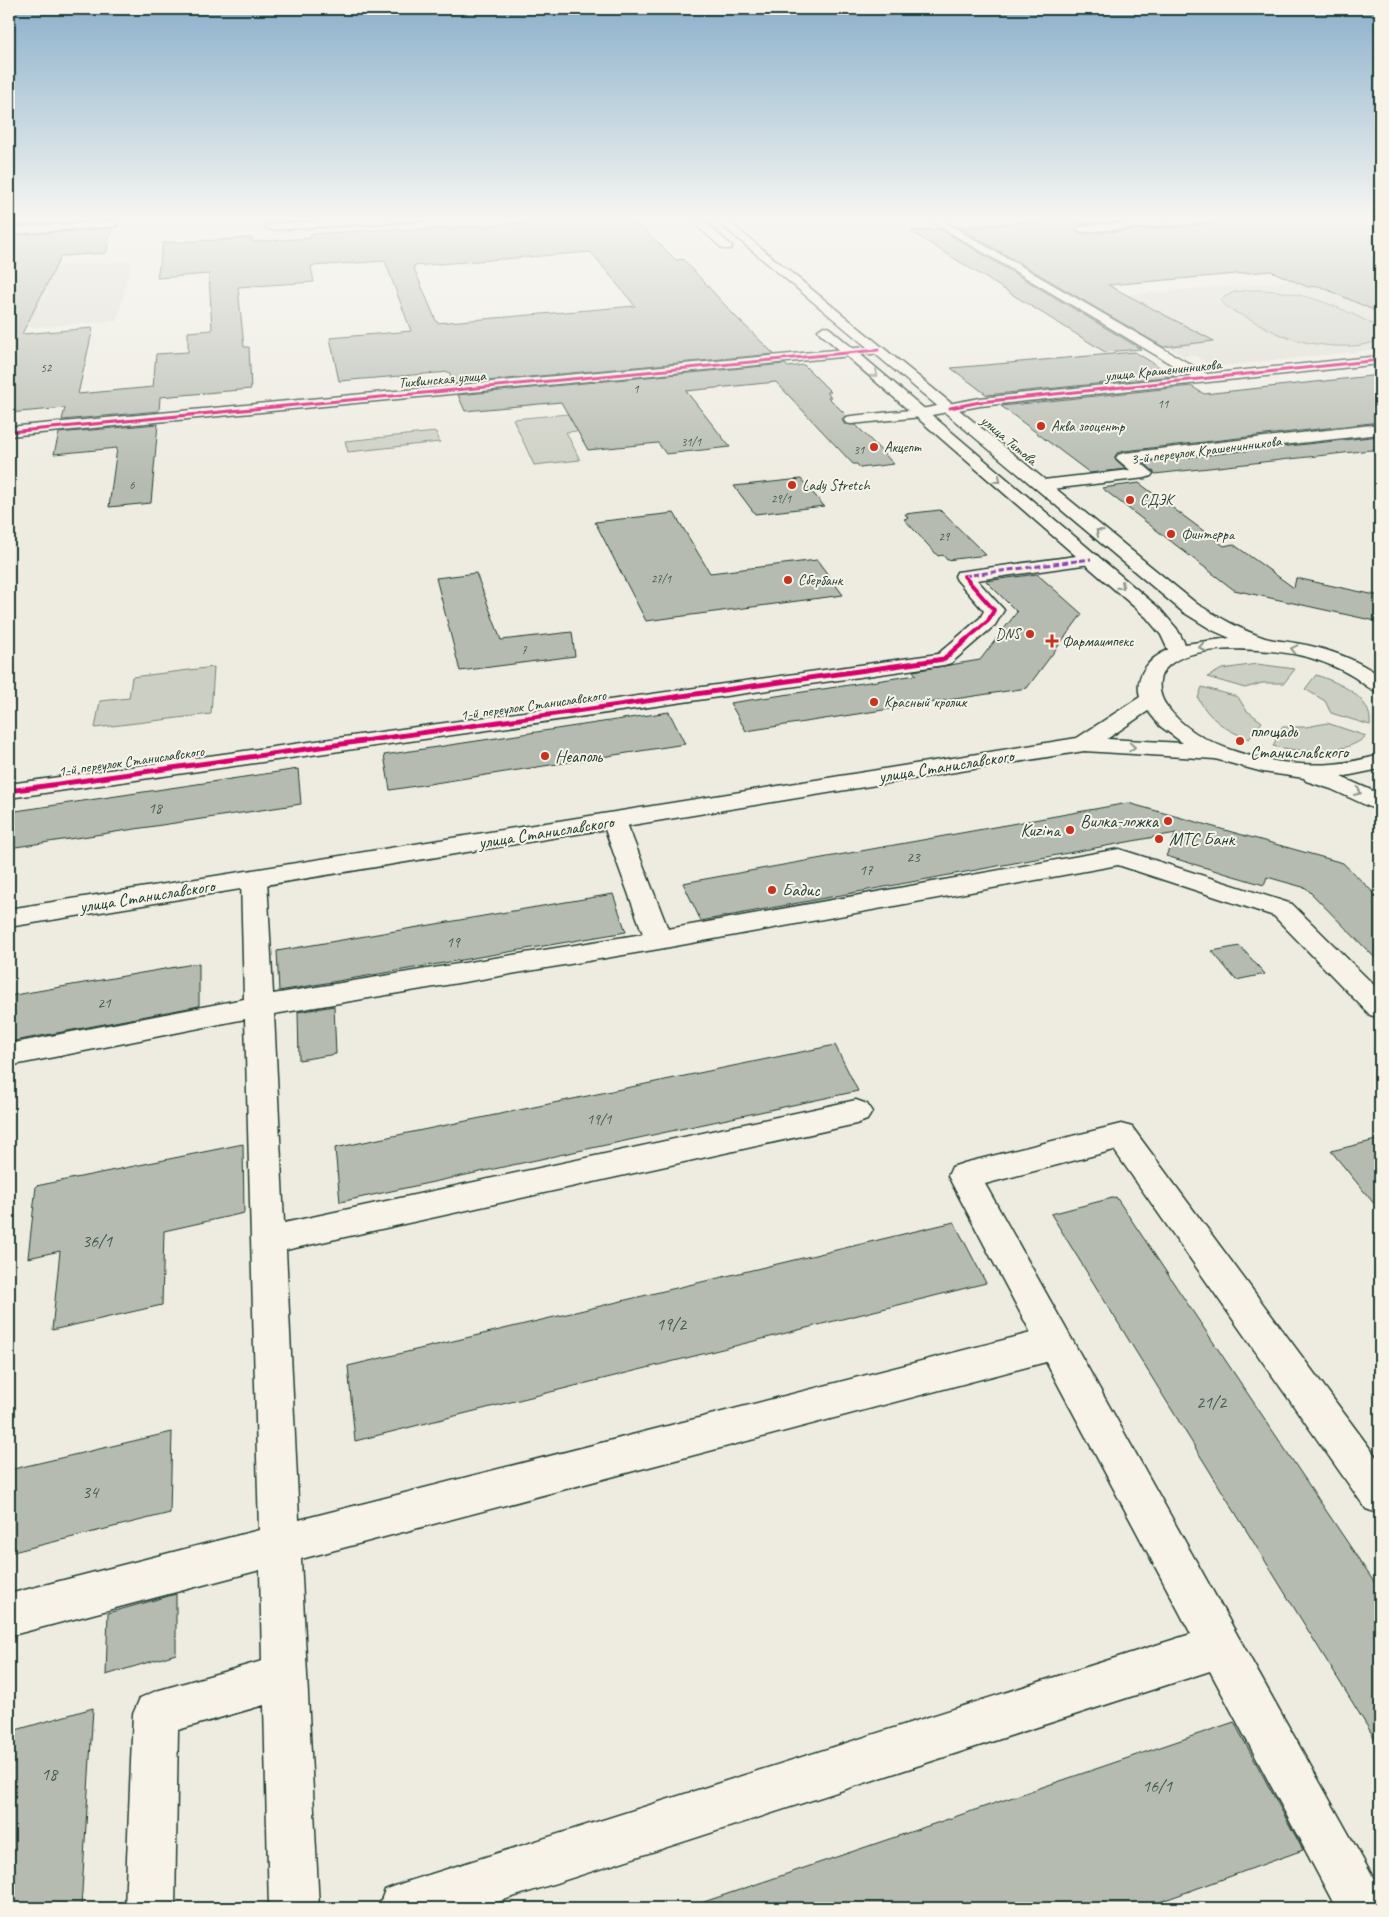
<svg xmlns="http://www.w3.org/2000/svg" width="1389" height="1917" font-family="Caveat,sans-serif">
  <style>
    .built { fill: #ddddd2 }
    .green { fill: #cccfc4; stroke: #76867c }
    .building { fill: #b5bbb0; stroke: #1f3d34; fill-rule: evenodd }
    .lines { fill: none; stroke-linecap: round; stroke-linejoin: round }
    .minor-casing { stroke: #1f3d34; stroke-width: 3 }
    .major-casing { stroke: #1f3d34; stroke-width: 3 }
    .minor { fill: #f7f3e8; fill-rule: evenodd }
    .major { fill: #f7f3e8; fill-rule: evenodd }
    .quiet { stroke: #8e44ad; stroke-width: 3; stroke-dasharray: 6 3; stroke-linecap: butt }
    .cycleway-far2-casing { stroke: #f7f3e8; stroke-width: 5 }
    .cycleway-far1-casing { stroke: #f7f3e8; stroke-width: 5.5 }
    .cycleway-casing { stroke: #f7f3e8; stroke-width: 8 }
    .cycleway-far2 { stroke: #d6006c; stroke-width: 3 }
    .cycleway-far1 { stroke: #d6006c; stroke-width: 4 }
    .cycleway { stroke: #d6006c; stroke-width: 5 }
    .oneway { stroke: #8b988e }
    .poi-dot { fill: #c8321e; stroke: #f7f3e8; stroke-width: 2 }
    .labels { text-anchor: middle; stroke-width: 4; stroke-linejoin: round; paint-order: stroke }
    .far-number-label { font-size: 12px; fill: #445c53 }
    .far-street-label { font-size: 15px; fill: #1f3d34; stroke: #f7f3e8 }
    .far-poi-label { font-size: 15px; fill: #1f3d34; stroke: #f7f3e8; text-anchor: start }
    .number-label { font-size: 15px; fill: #445c53 }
    .poi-label { font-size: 18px; fill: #1f3d34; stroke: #f7f3e8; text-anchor: start }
    .street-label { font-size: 18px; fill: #1f3d34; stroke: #f7f3e8 }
    .near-number-label { font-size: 18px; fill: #445c53 }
  </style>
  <rect width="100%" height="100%" fill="#eeece1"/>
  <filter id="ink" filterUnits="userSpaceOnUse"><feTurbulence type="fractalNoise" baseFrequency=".02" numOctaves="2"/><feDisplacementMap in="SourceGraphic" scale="10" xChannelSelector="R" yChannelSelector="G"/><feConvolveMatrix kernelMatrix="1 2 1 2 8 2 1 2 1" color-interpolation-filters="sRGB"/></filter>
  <g filter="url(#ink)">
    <path class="built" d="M136,217h220l-222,14z
      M132,261l-15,60 -108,8v-60z
      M1380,272v77l-166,18 -21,-12 -9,1 -89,-50 20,-10z"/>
    <path class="green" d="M1251,290c47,-1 86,15 127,37l2,2v10c-22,13 -70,6 -94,-2 -13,-5 -26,-13 -38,-19 -9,-4 -20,-8 -26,-16l-1,-3 13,-7z
      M568,414l12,17 -14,1 14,28 -46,5 -21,-46z
      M436,432l4,10 -92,10 -3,-11z
      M1257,664l38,5 -11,14h-22l-17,5 -38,-11 15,-8z
      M214,667l-3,47 -116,14 5,-27 29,-3 3,-21z
      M1316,675c22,7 57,22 54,50l-39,-12 -6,-12 -20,-12z
      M1202,687l36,10 8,13 16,12 -13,17c-22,-8 -40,-20 -51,-41z
      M1327,723l39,13c-20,20 -68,16 -93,10l9,-19h24z"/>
    <path class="building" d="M9,217h105v2l-105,7z
      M616,217h15l45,43 7,-1 51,56 40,39 -320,30 -5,-12 -110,9 -9,-43 81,-7 -26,-70 -74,5 3,16 -76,5 6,60h5l2,42 -91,8 -1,14 -97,9 3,-12 -56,5v-177l103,-8 -6,25 -45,3 -39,78 71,-6 -15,66 75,-7 3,-33 32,-2v-20l24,-2 -3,-56 -52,4 6,-35 89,-5 1,4 57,-4v-4l87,-5 1,2zM591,252l44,54 -198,17 -24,-57z
      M1102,217l68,1 -89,6 -7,6 7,4 119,-9 23,-6 29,-2h128v96l-61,-27 -11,1 -37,-16 -163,14 106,56 -51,6 -205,-120z
      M940,229l201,120 -36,3 -195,-121z
      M1135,352l39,24 -187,19 -36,-27z
      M785,364l3,3 16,-2 27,27h-4l4,5h-3l18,18 -4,4 2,5 12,1 38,39 -34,4 -3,-4h-4l-77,-82 -90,9 44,56 -64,7 -8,-11 -70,7 -27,-48 -96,9 -7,-16z
      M1380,375v47l-256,29 -7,2 -3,5 12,11 -36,4 -89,-67 190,-20 13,8z
      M158,424l-7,79 -42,4 8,-59 -63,6 5,-21z
      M1380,436v13l-225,25 -11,-12z
      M801,479l23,27 -69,8 -21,-28z
      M1139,483l85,63 9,-2 61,44 2,-10 84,18v26l-146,-32 -132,-102z
      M940,510l46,45 -39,5 -4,-5 -5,1 -34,-37 4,-1 -3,-4z
      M674,513l36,60 107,-13 26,35 -197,26 -51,-99z
      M476,573l25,67 71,-8 3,24 -115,15 -24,-93z
      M1037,574l45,40 -55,74 -281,43 -16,-28 186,-28 -3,-4 67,-11 37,-48 -31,-31z
      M669,712l16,32 -295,46 -6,-35z
      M298,769l3,35 -292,44v-36z
      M1128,803l215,60 37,36v64l-74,-75 -39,-11 -3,8 -98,-29 10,-23 -475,88 -18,-38z
      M613,894l13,38 -347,59 -2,-40z
      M1240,946l25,28 -29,6 -24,-29z
      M199,963v43l-190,36v-46z
      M334,1006l2,48 -37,6 -1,-48z
      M835,1045l23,46 -518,111 -5,-54z
      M1380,1139v72l-49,-60z
      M243,1144l1,69 -80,18 -2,74 -110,25 8,-79 -32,7 8,-72z
      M1116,1197l264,394v156l-329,-533z
      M954,1222l32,61 -631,158 -7,-75z
      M172,1432l-2,81 -161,40v-83z
      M176,1594v60l-70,21 2,-62z
      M93,1708l-12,200h-72v-176z
      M1234,1722l69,128 -160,58h-444l-1,-4z"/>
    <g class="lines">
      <defs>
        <path id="minor" d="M387,217h47l-5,3 -159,10 -5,-3 5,-3z
          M924,217h12l271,157 173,-18v8l-400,42 -59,11 -70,7 -5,-1 -2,-3 2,-3 5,-1 70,-7 59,-11 211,-22z
          M1202,217h20l-1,2 -21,4 -119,9 -5,-3 5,-3z
          M113,221l4,1v4l-108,8v-6z
          M878,346l5,1 2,3 -2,3 -874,83v-9z
          M1380,424v10l-241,27 14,12 -2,3 -6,2 -102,12 -6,-2 -2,-3 2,-3 6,-2 87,-10 -14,-12 2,-3 6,-2z
          M1091,554l6,1 3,4 -3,4 -120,17 27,30 -9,15 -44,38 -7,2 -935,133v-14l929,-130 42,-36 4,-7 -27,-31 -2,-4 2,-4z
          M614,814l9,2 3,5 42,108 451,-80 173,55 88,87v27l-10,-3 -96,-99 -156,-51 -459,84 -385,65 10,209 572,-123 11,4 5,8 -5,8 -11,4 -570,126 13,270 732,-187 -83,-157 4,-9 12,-4 157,-39 11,3 248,335v52l-14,-5 -252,-359 -129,34 395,706v18h-44l-126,-237 -731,237h-101l7,-18 18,-7 788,-249 -145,-272 -745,197 18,349h-50l-5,-203 -86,25 -3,178h-50l8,-194 7,-16 16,-7 106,-30 -2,-91 -251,66v-42l250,-64 -14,-511 -236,47v-22l235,-45 -3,-120 4,-6 9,-2 9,2 4,6 6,115 370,-60 -41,-113 3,-5z"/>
        <path id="major" d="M687,217h11l33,28 1,2 -1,2h-8z
          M712,217h11l474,387c22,13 44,26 68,34 10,3 21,3 30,5 31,5 60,15 85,33v16c-11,-2 -17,-9 -26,-15 -18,-11 -39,-19 -60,-23 -31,-5 -117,-14 -133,22 -3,9 -1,21 5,29 31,46 114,63 166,59 16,-1 32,-5 48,-9v14l-39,8 39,17v16l-8,-2 -41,-19 -25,-8 -2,-3 -41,-6 -48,-13 -131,-8 -1075,176v-18l1068,-171 63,-41c-6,-21 9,-39 28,-47l-7,-15 -15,-18 -326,-284 -2,-3 6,-4 4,1 332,282 17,20 8,15 45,-6 -18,-8 -29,-18zM1148,711l12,15 23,17 -76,-4z"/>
      </defs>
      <use href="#minor" class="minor-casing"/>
      <use href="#major" class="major-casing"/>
      <use href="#minor" class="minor"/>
      <use href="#major" class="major"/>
      <path class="quiet" d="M964,576l127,-17"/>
      <defs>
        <path id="cycleway-far2" d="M950,408l30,-6 400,-42
          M9,432l869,-82"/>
        <path id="cycleway-far1" d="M964,576l30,34 -6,11 -22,19"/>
        <path id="cycleway" d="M9,791l935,-132 23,-20"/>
      </defs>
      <use href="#cycleway-far2" class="cycleway-far2-casing"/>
      <use href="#cycleway-far1" class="cycleway-far1-casing"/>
      <use href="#cycleway" class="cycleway-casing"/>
      <use href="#cycleway-far2" class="cycleway-far2"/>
      <use href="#cycleway-far1" class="cycleway-far1"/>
      <use href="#cycleway" class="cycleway"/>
    </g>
    <defs><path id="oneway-chevron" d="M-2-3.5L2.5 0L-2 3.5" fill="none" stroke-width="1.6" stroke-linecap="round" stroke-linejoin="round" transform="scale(1.25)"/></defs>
    <g class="oneway">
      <use href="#oneway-chevron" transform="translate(875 374) rotate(41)"/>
      <use href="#oneway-chevron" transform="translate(998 480) rotate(41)"/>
      <use href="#oneway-chevron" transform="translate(1099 532) rotate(-140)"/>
      <use href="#oneway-chevron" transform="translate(1121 586) rotate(41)"/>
      <use href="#oneway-chevron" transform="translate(1202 647) rotate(171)"/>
      <use href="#oneway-chevron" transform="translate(1294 649) rotate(-167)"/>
      <use href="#oneway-chevron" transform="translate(1132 747) rotate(3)"/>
      <use href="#oneway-chevron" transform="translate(1358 792) rotate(24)"/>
    </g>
  </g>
  <linearGradient id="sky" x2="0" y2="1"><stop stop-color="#8bb0cb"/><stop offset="0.45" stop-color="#f7f6f2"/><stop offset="1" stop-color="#f7f6f2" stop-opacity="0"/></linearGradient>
  <rect width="1389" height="485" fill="url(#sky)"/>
  <g class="poi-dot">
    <circle cx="1041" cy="426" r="5"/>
    <circle cx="874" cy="447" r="5"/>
    <circle cx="792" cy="485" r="5"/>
    <circle cx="1130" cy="500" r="5"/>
    <circle cx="1171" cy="534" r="5"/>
    <circle cx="788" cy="580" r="5"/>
    <circle cx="1030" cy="634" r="5"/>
    <path d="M1049.5 633.5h5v5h5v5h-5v5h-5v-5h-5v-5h5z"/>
    <circle cx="874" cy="702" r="5"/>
    <circle cx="1240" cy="741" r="5"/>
    <circle cx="545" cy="756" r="5"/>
    <circle cx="1168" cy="821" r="5"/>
    <circle cx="1070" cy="830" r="5"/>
    <circle cx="1159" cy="839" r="5"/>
    <circle cx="772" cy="890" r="5"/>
  </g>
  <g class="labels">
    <g class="far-number-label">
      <text x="46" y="372">52</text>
      <text x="636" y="393">1</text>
      <text x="1163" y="408">11</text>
      <text x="691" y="446">31/1</text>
      <text x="859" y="454">31</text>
      <text x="132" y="489">6</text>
      <text x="781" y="503">29/1</text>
      <text x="944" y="541">29</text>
      <text x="661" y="583">27/1</text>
      <text x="524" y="654">7</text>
    </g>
    <g class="far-street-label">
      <text transform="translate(1163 370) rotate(-6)" y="5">улица Крашенинникова</text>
      <text transform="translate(442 379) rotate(-5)" y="5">Тихвинская улица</text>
      <text transform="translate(1009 440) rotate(40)" y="5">улица Титова</text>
      <text transform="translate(1206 450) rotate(-7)" y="5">3-й переулок Крашенинникова</text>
      <text transform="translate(533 705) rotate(-8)" y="5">1-й переулок Станиславского</text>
      <text transform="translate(131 761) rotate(-8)" y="5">1-й переулок Станиславского</text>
    </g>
    <g class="far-poi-label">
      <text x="1051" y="431">Аква зооцентр</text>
      <text x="884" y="452">Акцепт</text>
      <text x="802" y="490">Lady Stretch</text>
      <text x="1140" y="505">СДЭК</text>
      <text x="1181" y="539">Финтерра</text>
      <text x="798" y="585">Сбербанк</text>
      <text x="1020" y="639" text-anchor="end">DNS</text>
      <text x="1062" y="646">Фармаимпекс</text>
      <text x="884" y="707">Красный кролик</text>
    </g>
    <g class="number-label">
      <text x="155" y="813">18</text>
      <text x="913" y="862">23</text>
      <text x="866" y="875">17</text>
      <text x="453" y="947">19</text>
      <text x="104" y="1008">21</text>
      <text x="599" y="1124">19/1</text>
    </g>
    <g class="poi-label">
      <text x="1250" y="737">площадь<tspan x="1250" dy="21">Станиславского</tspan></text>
      <text x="555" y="762">Неаполь</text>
      <text x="1158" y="827" text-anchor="end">Вилка-ложка</text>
      <text x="1060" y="836" text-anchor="end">Kuzina</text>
      <text x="1169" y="845">МТС Банк</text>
      <text x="782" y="896">Бадис</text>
    </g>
    <g class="street-label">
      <text transform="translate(946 766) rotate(-9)" y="6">улица Станиславского</text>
      <text transform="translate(546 832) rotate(-9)" y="6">улица Станиславского</text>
      <text transform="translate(147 896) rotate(-9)" y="6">улица Станиславского</text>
    </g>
    <g class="near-number-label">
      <text x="97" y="1247">36/1</text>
      <text x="671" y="1330">19/2</text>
      <text x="1211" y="1408">21/2</text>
      <text x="90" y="1498">34</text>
      <text x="49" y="1780">18</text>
      <text x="1157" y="1792">16/1</text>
    </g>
  </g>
  <rect width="1389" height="1917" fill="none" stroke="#f7f3e8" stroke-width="30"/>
  <rect x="15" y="15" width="1359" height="1887" fill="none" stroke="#1f3d34" stroke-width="2" filter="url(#ink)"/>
</svg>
